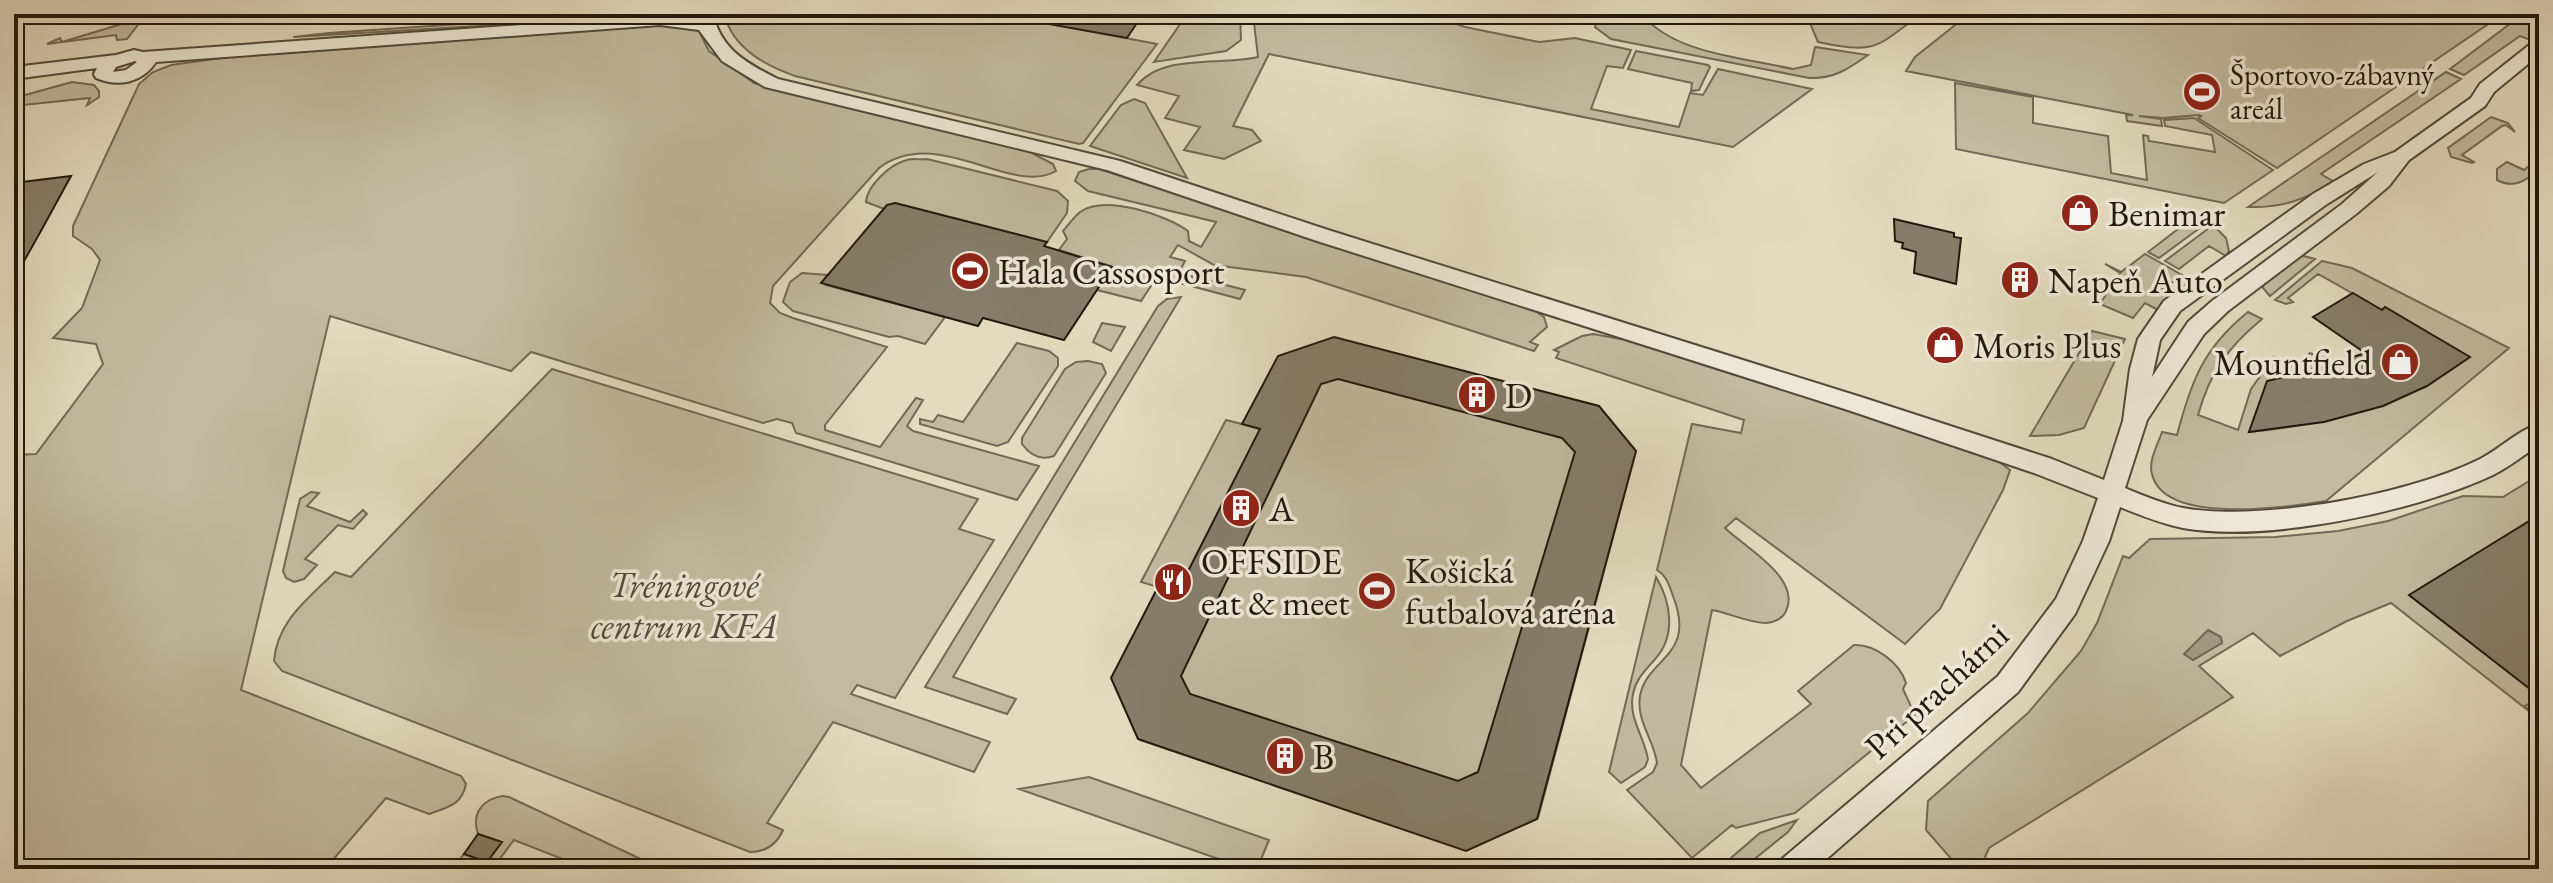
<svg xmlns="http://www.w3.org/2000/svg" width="2553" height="883" font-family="'EB Garamond',serif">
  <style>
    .green { fill: #c2baa1; stroke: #726956; stroke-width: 2 }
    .water { fill: #a19983; stroke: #6e6553; stroke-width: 2 }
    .building { fill: #867d6a; stroke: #22180c; stroke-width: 2; fill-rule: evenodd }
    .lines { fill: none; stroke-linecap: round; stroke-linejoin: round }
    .minor-casing { stroke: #524939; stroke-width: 4 }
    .minor { fill: #ede8d6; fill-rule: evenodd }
    .labels { text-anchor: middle; stroke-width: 7; stroke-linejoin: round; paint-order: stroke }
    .far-poi-label { font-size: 30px; fill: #22180c; stroke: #ede8d6; text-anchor: start }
    .poi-label { font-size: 36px; fill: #22180c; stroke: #ede8d6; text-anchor: start }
    .park-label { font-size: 36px; font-style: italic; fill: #524939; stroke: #ede8d6 }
    .street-label { font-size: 36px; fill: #22180c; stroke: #ede8d6 }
  </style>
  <rect width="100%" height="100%" fill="#e3dbc0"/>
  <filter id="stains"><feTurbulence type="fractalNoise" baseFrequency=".0025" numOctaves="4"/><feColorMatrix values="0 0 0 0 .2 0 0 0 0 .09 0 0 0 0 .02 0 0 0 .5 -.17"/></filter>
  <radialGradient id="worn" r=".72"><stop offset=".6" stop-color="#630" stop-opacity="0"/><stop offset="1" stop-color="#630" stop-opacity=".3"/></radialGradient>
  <path class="green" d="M137,14h9l-19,25 -10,1 -1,-5 -69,9 13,-6 2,4 76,-23z
    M394,14h136l-142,10z
    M606,14l-41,7 -272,16 36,-4z
    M724,14h309l-3,6 127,24 -74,99 -4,1 -284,-68c-31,-11 -62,-28 -71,-62z
    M1187,14h53l1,26 -15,11 -72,11z
    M1253,14h174l38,13 74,15 36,-4 56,12 -8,18 -16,-2 -16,43 88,18 11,-34 13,2 15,-26 94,20 -79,58 -464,-93 -36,72 19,4 9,11 -37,18 -40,-9 16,-23 -35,-9 14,-22 -42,-11c27,-32 84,-19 121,-28z
    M1598,14h44c31,40 104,44 151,55l18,-4 4,-18 53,8c-20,14 -34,24 -59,23l-198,-39 -16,-12z
    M1806,14h115c-46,34 -44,40 -103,28z
    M1969,14h534l-226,154 -79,-50 3,-2 -2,-1 -36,3 -24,-2 22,3 1,7 -35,-5 -1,-6h7l-227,-44 9,-14z
    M2523,14h16v23l-6,4 -13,-5 -56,39 -14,-6z
    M683,24l14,3 12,24 45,32 274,68 25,13 3,7c-45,26 -118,-47 -177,-3l-106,118 -3,17 10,10 13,5 94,29 -62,78v5l55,17 36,-49 7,2 -16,26 6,5 126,35 -22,34 -221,-67 -4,-10 -15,-4 -14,4 -232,-71 -20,19 -181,-55 -89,374 220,86 5,8c-4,21 -18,23 -37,30l-43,-16 -61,71h-311v-414l22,-1 67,-90 -7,-20 -43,-6 29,-30 18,-48 -8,-11 -19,-13v-10l66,-142 14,-12 18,-7 123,-17z
    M1636,51l72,14 2,2 -11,23 -8,1 1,-8 -64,-14z
    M2446,72l15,7 -140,95 12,7c-27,19 -51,27 -85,26z
    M72,82l22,3 5,6v6l-12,8 3,-7 -76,8v-8z
    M1955,83l78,14v26l75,13 3,37 36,7 -4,-45 5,1 1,5 66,11 -3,-17 -47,-9 -1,-6 30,-2 79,52 -49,33 -268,-54z
    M1134,99l11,4 42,75 -97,-32 31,-41z
    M2491,117l17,6 7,9 -9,-7 -4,1 -40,29 12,7 -2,1 -21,-6 -3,-9z
    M2539,158v12c-14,11 -25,19 -42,10v-11l10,-7 17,8z
    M927,159l130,32 11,10 -1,12 -20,29 -152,-39 -11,6 -18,-7c1,-16 24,-38 41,-42 5,-2 14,0 20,-1z
    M1089,169h10l435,141 10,7 3,10 -17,15 8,3 -4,6 -228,-74 -92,-12 -36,-20 -8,12 15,4 -6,12 66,17 -5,9 -83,-22 -16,24 -44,-11 14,-24 -52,-16 8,-11 -4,-8c5,-6 11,-14 17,-19 25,-18 86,3 108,19l1,10 12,6 15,-25 -128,-31 -13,-10 4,-9z
    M2178,215l18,2 12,5 -49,36 -11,-6 30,-23 -13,-9z
    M2213,225l13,13 3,13 -3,5 -17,-10 -30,23 -14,-8z
    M2145,254l37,21 -22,16 13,9 -13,11 -15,-8 -12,15 -33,-14 20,-31 -15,-9 16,8z
    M2300,255l15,4 -45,37 -7,-8 1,-6z
    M2322,261l30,7 157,80 -183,153c-37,6 -162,25 -174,-27 -4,-13 6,-30 10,-42l15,3c14,-53 26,-87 71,-123l14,7c-34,28 -52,53 -64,96l40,15 13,-41 23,-32 18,10 18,-14 28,9 -70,19 -19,51c81,-8 155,-25 220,-75l-84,-50 -3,3 -64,-36 -30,24 5,4 -7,2 -11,-4z
    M802,273l26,2 -2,10 119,32 -20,27 -27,-8 -9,1 -96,-26 -10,-9 7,-20z
    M1181,297l-228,380 63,22 -9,15 -82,-27 233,-381 9,-7z
    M1102,323l23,4 -14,24 -18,-9z
    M2092,331l33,8 -41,89 -25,7 -29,1z
    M1593,334l39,7 362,117 16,12 -7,20 -63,119 -35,35 -169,-126 -11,10c19,19 77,50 61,83 -3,7 -12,12 -20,12 -17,0 -37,-10 -54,-13l-31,155 20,23 110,-84 -13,-13 56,-46c21,-1 46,18 52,38l-3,6 12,26 -120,98 -59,15 -4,-3 -40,33 -65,-68 26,-18 4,-9c-3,-23 -21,-42 -17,-67 7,-39 57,-39 33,-100 -4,-11 -6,-20 -16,-26l35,-146 49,9 3,-13 -188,-62 3,-6 -5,-2 28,-14z
    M1335,338l263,68 38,45 -98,367 -70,32 -328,-110 -28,-61 46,-92 -17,-5 85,-162 16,4 37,-68z
    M1017,343l32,8 9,7v8l-50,76 -11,4 -77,-22v-5l13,3 5,-7 25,7z
    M1088,361l14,3 4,9 -52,83c-14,5 -24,-1 -32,-12v-6l43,-69 11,-7z
    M552,369l426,130 -19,30 35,11 -99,158 -38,-13 -6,9 139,48 -16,30 -141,-50 -66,101 16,7c-6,14 -17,22 -33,22l-468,-181 -8,-10c3,-40 34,-62 61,-89l16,5z
    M2539,475v40l-129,80 129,101v3l-14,7 14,13 -148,-116 -44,18 -67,35 -27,-23 -54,33 34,31 -244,151 -4,9 7,12h-32l-34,-39 2,-29 100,-88 53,-62 16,-28 26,-67 6,2 21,-19 125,-2 63,-6 50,-10 75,-25 40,1z
    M311,492l8,1 -12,13 43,16 13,-12 4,4 -14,15 -15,-4 -33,34 12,6 -13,14 -10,3 -8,-4 -3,-7 17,-72z
    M1656,577c15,25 20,58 0,81 -10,12 -20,20 -23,36 -5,24 11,42 15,65l-3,8 -24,16 -12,-11z
    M1089,777l180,63 -12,29h-10l-228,-80z
    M503,796l6,1 153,72h-74l-74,-29 -22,29h-40l12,-15 23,8 14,-20 -23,-8c-7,-20 4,-35 25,-38z
    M1797,820l-9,12 -46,37h-24l42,-36z"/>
  <path class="water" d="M2208,630l13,7 1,6 -29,17 -9,-6z"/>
  <path class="building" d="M1044,14h99l-16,24 -84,-15z
    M71,176l-29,53 -28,50v-96z
    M895,203l152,39 -3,4 68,21 -48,73 -81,-22 -5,8 -157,-43 66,-78z
    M1894,219l60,14v4l7,1 -5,46 -42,-11 2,-21 -14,-4 1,-5 -8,-2z
    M2353,293l29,17 3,-3 85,50 -43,29 -44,20 -59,16 -75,10 18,-51 51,-12 47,-16 -52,-36z
    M1334,337l265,69 37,45 -99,368 -71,32 -328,-112 -27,-61 47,-91 19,6 83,-164 -18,-5 36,-68zM1338,379l224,59 13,14 -97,320 -20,9 -268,-87 -9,-18 140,-292z
    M2539,515v181l-130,-101z
    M478,834l24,8 -15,20 -23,-8z"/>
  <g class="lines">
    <defs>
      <path id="minor" d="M695,14h18c8,36 35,50 65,65l342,82 208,69 536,168 188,61 52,21 19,-59 7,-52 8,-30 26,-38 149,-107 51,-30 31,-12 76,-54 9,-14 53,-42 6,-1v14l-45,37 -9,14 -76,54 -20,26 -33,28 -128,97 -24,23 -57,86 -22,68c19,8 38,16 58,20 78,14 222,-13 293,-47 22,-10 40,-30 63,-37v21c-15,10 -30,22 -46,30 -76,36 -226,68 -310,53 -21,-4 -43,-13 -63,-21l-11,34 -34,73 -57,78 -203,177h-37l4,-10 216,-183 58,-77 27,-58 15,-43 -64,-25 -186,-63 -534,-170 -207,-70 -342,-83 -43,-26 -23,-31 -39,-5 -504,37c-13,20 -37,26 -60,16l-2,-4 3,-6 -83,11v-12l102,-12 18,-5 9,2 517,-37 36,4zM135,61l2,1 -11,8 -13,2 3,-5zM2378,172l-36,32 -130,97 -24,21 -36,55 8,-37 20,-29 147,-107z"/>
    </defs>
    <use href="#minor" class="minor-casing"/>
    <use href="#minor" class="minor"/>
  </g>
  <defs>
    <symbol id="stadium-disc" viewBox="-11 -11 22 22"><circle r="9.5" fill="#8f2418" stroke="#ede8d6"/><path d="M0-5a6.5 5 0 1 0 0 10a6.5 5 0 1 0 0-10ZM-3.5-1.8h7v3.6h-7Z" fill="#fff"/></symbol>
    <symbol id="shop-disc" viewBox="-11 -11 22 22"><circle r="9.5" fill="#8f2418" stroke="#ede8d6"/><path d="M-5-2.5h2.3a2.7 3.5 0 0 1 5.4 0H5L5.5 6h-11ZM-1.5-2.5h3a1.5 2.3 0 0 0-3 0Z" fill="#fff"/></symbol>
    <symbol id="building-disc" viewBox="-11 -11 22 22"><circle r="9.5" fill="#8f2418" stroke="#ede8d6"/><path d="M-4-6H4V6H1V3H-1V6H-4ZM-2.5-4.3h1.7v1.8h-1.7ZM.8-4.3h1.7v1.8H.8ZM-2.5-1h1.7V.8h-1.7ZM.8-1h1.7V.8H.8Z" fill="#fff"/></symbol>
    <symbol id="restaurant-disc" viewBox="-11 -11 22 22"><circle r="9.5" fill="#8f2418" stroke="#ede8d6"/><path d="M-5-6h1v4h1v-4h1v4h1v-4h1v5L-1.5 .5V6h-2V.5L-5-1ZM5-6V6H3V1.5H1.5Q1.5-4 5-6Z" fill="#fff"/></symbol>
  </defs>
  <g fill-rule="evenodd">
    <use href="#stadium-disc" x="2180" y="70" width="44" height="44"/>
    <use href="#shop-disc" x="2058" y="191" width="44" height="44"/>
    <use href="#stadium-disc" x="948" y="249" width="44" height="44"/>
    <use href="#building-disc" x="1998" y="258" width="44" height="44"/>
    <use href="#shop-disc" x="1923" y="323" width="44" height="44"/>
    <use href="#shop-disc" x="2378" y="340" width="44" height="44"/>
    <use href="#building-disc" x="1455" y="373" width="44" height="44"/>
    <use href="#building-disc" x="1219" y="486" width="44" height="44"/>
    <use href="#restaurant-disc" x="1151" y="560" width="44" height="44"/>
    <use href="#stadium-disc" x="1355" y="569" width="44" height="44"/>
    <use href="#building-disc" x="1263" y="734" width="44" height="44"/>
  </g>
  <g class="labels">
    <g class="far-poi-label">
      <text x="2230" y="85">Športovo-zábavný<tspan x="2230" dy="34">areál</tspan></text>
    </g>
    <g class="poi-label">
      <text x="2108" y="226">Benimar</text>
      <text x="998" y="284">Hala Cassosport</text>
      <text x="2048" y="293">Napeň Auto</text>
      <text x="1973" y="358">Moris Plus</text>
      <text x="2372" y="375" text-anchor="end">Mountfield</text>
      <text x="1505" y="408">D</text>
      <text x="1269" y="521">A</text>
      <text x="1201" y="574">OFFSIDE<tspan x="1201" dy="41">eat &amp; meet</tspan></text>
      <text x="1405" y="583">Košická<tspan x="1405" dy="41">futbalová aréna</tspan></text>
      <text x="1313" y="769">B</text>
    </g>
    <g class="park-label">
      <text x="684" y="597">Tréningové<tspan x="684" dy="41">centrum KFA</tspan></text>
    </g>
    <g class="street-label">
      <text transform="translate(1936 690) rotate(-43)" y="13">Pri prachárni</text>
    </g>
  </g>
  <rect width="2553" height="883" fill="none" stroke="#e3dbc0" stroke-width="48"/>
  <rect x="16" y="16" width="2521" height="851" fill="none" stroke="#22180c" stroke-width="4"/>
  <rect x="24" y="24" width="2505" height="835" fill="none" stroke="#22180c" stroke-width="2"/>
  <rect width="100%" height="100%" filter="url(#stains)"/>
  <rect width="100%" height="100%" fill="url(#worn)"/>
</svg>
